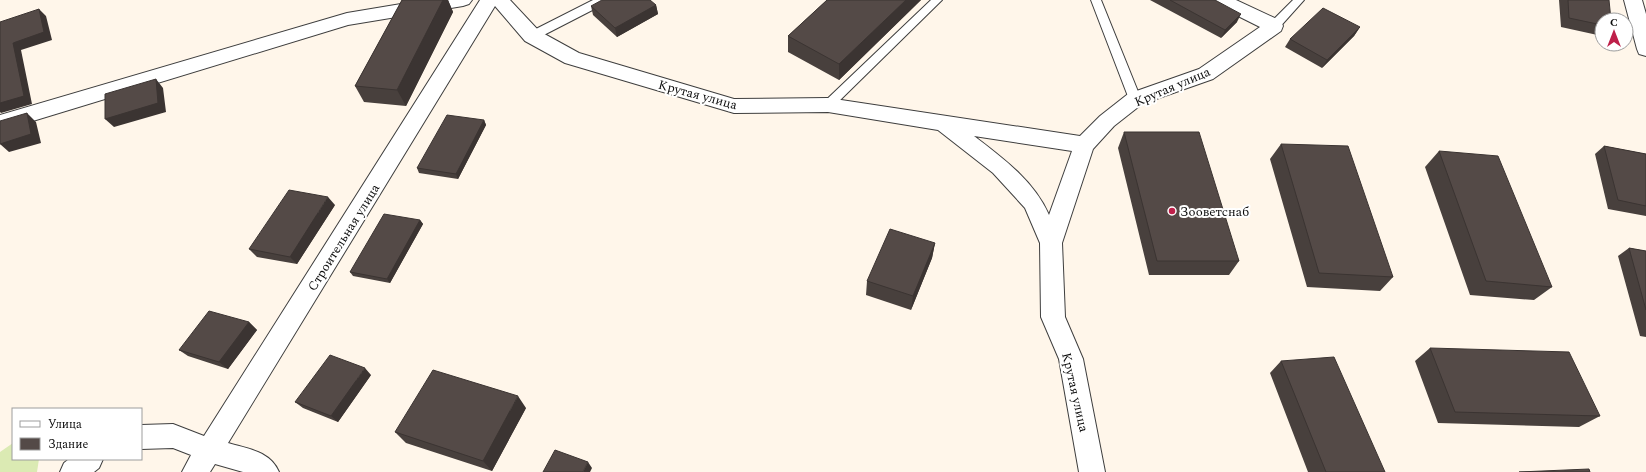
<svg xmlns="http://www.w3.org/2000/svg" width="1646" height="472" font-family="Spectral,serif">
  <style>
    .green { fill: #dbeab3 }
    .lines { fill: none; stroke-linecap: round; stroke-linejoin: round }
    .service-casing { stroke: #3e3e3e; stroke-width: 2 }
    .minor-casing { stroke: #3e3e3e; stroke-width: 2 }
    .service { fill: #fff; fill-rule: evenodd }
    .minor { fill: #fff; fill-rule: evenodd }
    .wall { fill: #48403d }
    .shaded-wall { fill: #3b3432 }
    .building { fill: #544a47; stroke: #3b3432 }
    .poi-dot { fill: #be204a; stroke: #fff; stroke-width: 1.5 }
    .labels { text-anchor: middle; stroke-width: 4; stroke-linejoin: round; paint-order: stroke }
    .street-label { font-size: 13px; fill: #0b0b0b; stroke: #fff }
    .poi-label { font-size: 13px; fill: #0b0b0b; stroke: #fff; text-anchor: start }
  </style>
  <rect width="100%" height="100%" fill="#fff6ea"/>
  <path class="green" d="M13,443v16h26l-2,13h-37v-20z"/>
  <g class="lines">
    <defs>
      <path id="service" d="M593,0h14l-1,3 -70,36h-8l-2,-3 2,-3z
        M931,0h11l-110,108h-8l-2,-3 2,-3z
        M1091,0h10l40,99 -2,3h-8l-2,-3z
        M1293,0h11l-26,29h-8l-1,-3 1,-3z"/>
      <path id="minor" d="M425,0h47l-3,4 -6,2 -115,19 -348,106v-16l347,-102z
        M480,0h30l29,31 40,22 155,46 94,-1 252,38 20,-20 28,-22 71,-25 61,-42 -46,-23 -3,-4h25l45,21 2,5 -2,5 -68,48 -71,25 -28,22 -21,23 -31,94 3,74 18,42 22,113h-26l-20,-113 -18,-42 -1,-74 -15,-35 -32,-35 -55,-43 -110,-18 -94,1 -169,-50 -40,-22 -30,-35 -267,437c20,6 42,8 51,29h-36l-28,-8 -5,8h-28l9,-17 -18,-7 -32,1v-24l32,-1 31,12zM974,136l98,15 -23,64c-15,-34 -46,-57 -75,-79z
        M1624,0h18l4,14v42l-7,-2 -2,-5z
        M69,459h34l-4,9 -5,4h-34l4,-9z"/>
    </defs>
    <use href="#service" class="service-casing"/>
    <use href="#minor" class="minor-casing"/>
    <use href="#service" class="service"/>
    <use href="#minor" class="minor"/>
  </g>
  <path class="wall" d="M402,0h46l5,12 -47,94 -42,-4 -9,-16z
    M827,0h94l-82,80 -51,-28v-16z
    M1150,0h65l22,22 -16,16z
    M1559,0h50l-7,20v16l-41,-9z
    M656,5l2,9 -41,23 -24,-22 -2,-9z
    M1360,27l-6,9 -32,32 -37,-21 5,-8z
    M484,120l2,5 -28,54 -39,-6 -2,-5z
    M1124,132l115,129 -10,14h-80l-31,-127z
    M1281,144l112,133 -13,14 -73,-4 -37,-128z
    M1604,146l42,8v62l-38,-7 -13,-55z
    M1439,151l113,136 -18,13 -64,-5 -45,-128z
    M335,205l-38,59 -40,-7 -8,-8z
    M420,220l3,4 -33,59 -37,-7 -3,-4z
    M935,243l-3,15 -21,52 -45,-15 1,-14z
    M1629,248l17,3v86l-6,-1 -22,-80z
    M249,322l8,8 -29,39 -40,-13 -9,-6z
    M1430,348l170,68 -21,11 -141,-4 -23,-62z
    M1281,361l104,111h-77l-38,-99z
    M371,375l-33,47 -35,-14 -8,-6z
    M526,408l-34,63 -86,-28 -11,-11z"/>
  <path class="shaded-wall" d="M443,0h5l5,12 -47,94 -9,-16z
    M906,0h15l-82,80v-16z
    M656,5l2,9 -41,23 -2,-9z
    M39,9l7,7 6,24 -31,10 11,54 -31,9 -1,-1v-9l13,-60z
    M1241,14l-4,8 -16,16 4,-8z
    M1360,27l-6,9 -32,32 5,-8z
    M156,79l7,9 3,24 -52,15 -9,-8z
    M27,113l9,9 5,21 -32,9 -9,-8z
    M484,120l2,5 -28,54 -2,-5z
    M328,197l7,8 -38,59 -7,-7z
    M420,220l3,4 -33,59 -3,-4z
    M935,243l-3,15 -21,52 2,-14z
    M249,322l8,8 -29,39 -9,-7z
    M365,368l6,7 -33,47 -7,-6z
    M518,396l8,12 -34,63 -9,-10z
    M588,462l4,6 -2,4h-7z"/>
  <path class="building" d="M402,0h41l-46,90 -42,-4z
    M602,0h48l6,5 -41,23 -24,-22z
    M827,0h79l-67,64 -51,-28z
    M1170,0h45l26,14 -16,16z
    M1568,0h41l2,20h-9v5l-33,-7z
    M1323,8l37,19 -33,33 -37,-21z
    M39,9l5,23 -31,11 11,53 -24,7v-81z
    M156,79l2,24 -53,16v-25z
    M27,113l4,21 -31,10v-23z
    M447,115l37,5 -28,54 -39,-6z
    M1124,132h75l40,129h-82z
    M1281,144l67,2 45,131 -74,-4z
    M1604,146l42,8v52l-28,-6z
    M1439,151l59,5 54,131 -66,-6z
    M289,190l39,7 -38,60 -41,-8z
    M384,214l36,6 -33,59 -37,-7z
    M890,229l45,14 -22,53 -46,-15z
    M1629,248l17,3v59z
    M209,311l40,11 -30,40 -40,-12z
    M1430,348l139,4 31,64 -145,-4z
    M330,355l35,13 -34,48 -36,-14z
    M1334,357l51,115h-59l-45,-111z
    M433,370l85,26 -35,65 -88,-29z
    M555,450l33,12 -5,10h-40z
    M1589,469l1,3h-71z"/>
  <circle class="poi-dot" cx="1172" cy="211" r="4"/>
  <g class="labels">
    <g class="street-label">
      <text transform="translate(1172 86) rotate(-23)" y="5">Крутая улица</text>
      <text transform="translate(698 94) rotate(15)" y="5">Крутая улица</text>
      <text transform="translate(343 237) rotate(-58)" y="5">Строительная улица</text>
      <text transform="translate(1076 392) rotate(77)" y="5">Крутая улица</text>
    </g>
    <g class="poi-label">
      <text x="1180" y="216">Зооветснаб</text>
    </g>
  </g>
  <rect x="12" y="408" width="130" height="52" fill="#ffffff" stroke="#9d9d9d"/>
  <rect x="20" y="421" width="20" height="6" fill="#ffffff" stroke="#9d9d9d"/>
  <text x="48" y="428" font-size="12" fill="#0b0b0b">Улица</text>
  <rect x="20" y="438" width="20" height="12" fill="#544a47" stroke="#9d9d9d"/>
  <text x="48" y="448" font-size="12" fill="#0b0b0b">Здание</text>
  <g transform="translate(1614 32)"><circle r="19" fill="#ffffff" stroke="#9d9d9d"/>
  <path d="M0-3L7 15L0 10L-7 15Z" fill="#be204a"/>
  <text y="-6" font-size="11" font-weight="bold" text-anchor="middle" fill="#0b0b0b">С</text>
  </g>
</svg>
